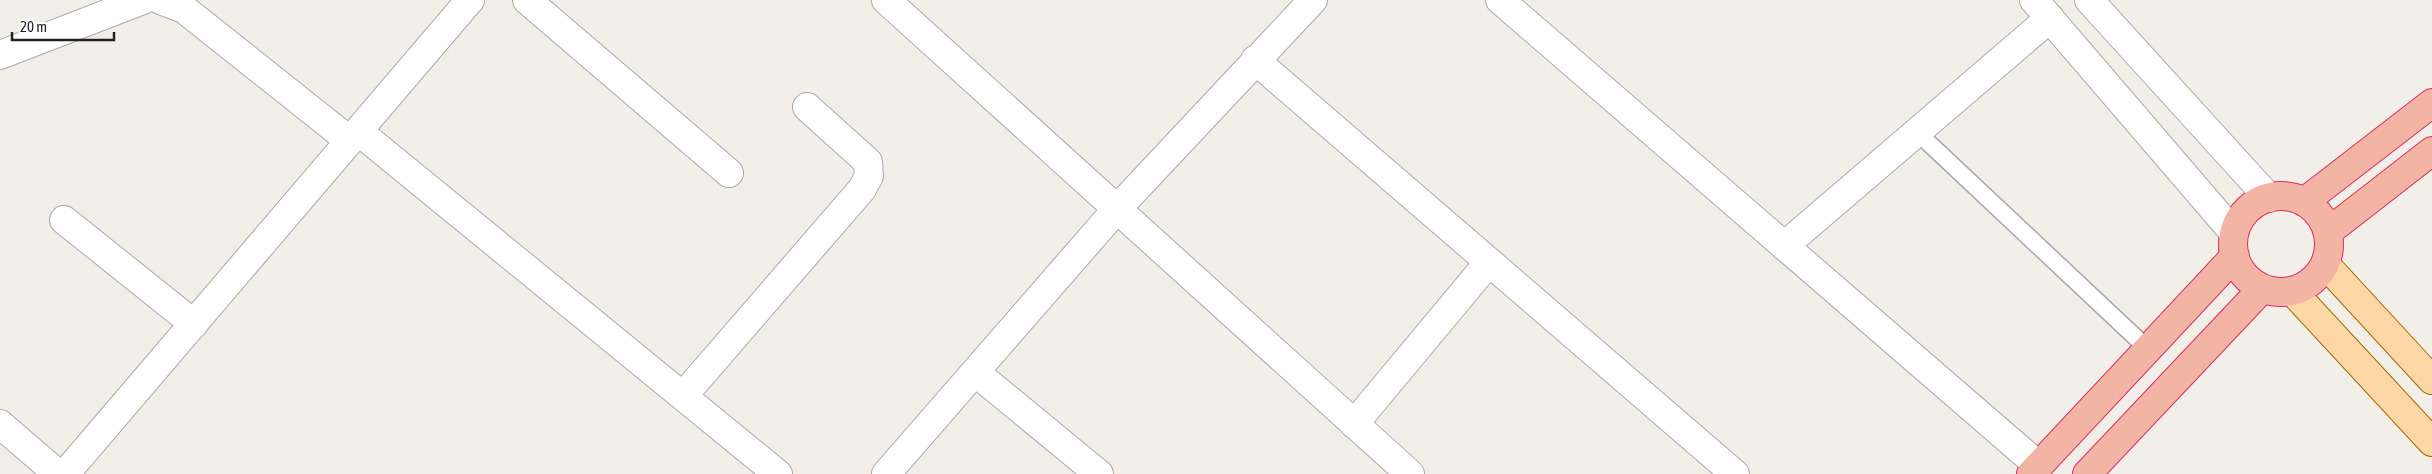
<svg xmlns="http://www.w3.org/2000/svg" width="2432" height="474" font-family="'Asap Condensed',sans-serif">
  <style>
    .lines { fill: none; stroke-linecap: round; stroke-linejoin: round }
    .service-casing { stroke: #a9a9a9; stroke-width: 19 }
    .minor-casing { stroke: #a9a9a9; stroke-width: 30 }
    .tertiary-casing { stroke: #a9a9a9; stroke-width: 30 }
    .primary-casing { stroke: #a06b00; stroke-width: 30 }
    .trunk-casing { stroke: #dc2a67; stroke-width: 30 }
    .service { stroke: #fff; stroke-width: 16 }
    .minor { stroke: #fff; stroke-width: 28 }
    .tertiary { stroke: #fff; stroke-width: 28 }
    .primary { stroke: #fcd6a4; stroke-width: 28 }
    .trunk { stroke: #f2b4a3; stroke-width: 28 }
  </style>
  <rect width="100%" height="100%" fill="#f2efe9"/>
  <g class="lines">
    <defs>
      <path id="service" d="M1917,132l232,218"/>
      <path id="minor" d="M160,0l24,9 166,132
        M527,0l202,173
        M886,0l524,474
        M1500,0l539,466
        M0,55l143,-55
        M1255,60l480,414
        M358,131l420,343
        M64,220l130,104
        M1784,246l266,-228
        M975,372l124,102
        M683,396l179,-207 7,-13 -1,-14 -61,-55
        M0,424l58,50
        M1354,424l135,-162
        M65,474l405,-474
        M886,474l230,-264 197,-210"/>
      <path id="tertiary" d="M2034,0l200,233
        M2089,0l180,198"/>
      <path id="primary" d="M2325,264l107,116
        M2292,291l140,151"/>
      <path id="trunk" d="M2233 244a48 48 0 1 1 96 0a48 48 0 1 1-96 0Z
        M2304,202l128,-99
        M2328,232l104,-81
        M2031,474l204,-218
        M2087,474l175,-185"/>
    </defs>
    <use href="#service" class="service-casing"/>
    <use href="#minor" class="minor-casing"/>
    <use href="#tertiary" class="tertiary-casing"/>
    <use href="#primary" class="primary-casing"/>
    <use href="#trunk" class="trunk-casing"/>
    <use href="#service" class="service"/>
    <use href="#minor" class="minor"/>
    <use href="#tertiary" class="tertiary"/>
    <use href="#primary" class="primary"/>
    <use href="#trunk" class="trunk"/>
  </g>
  <path d="M12 32v8h102v-8" fill="none" stroke="#222222" stroke-width="2.5"/>
  <text x="20" y="32" font-size="15" fill="#222222" stroke="#ffffff" stroke-width="4" paint-order="stroke">20 m</text>
</svg>
